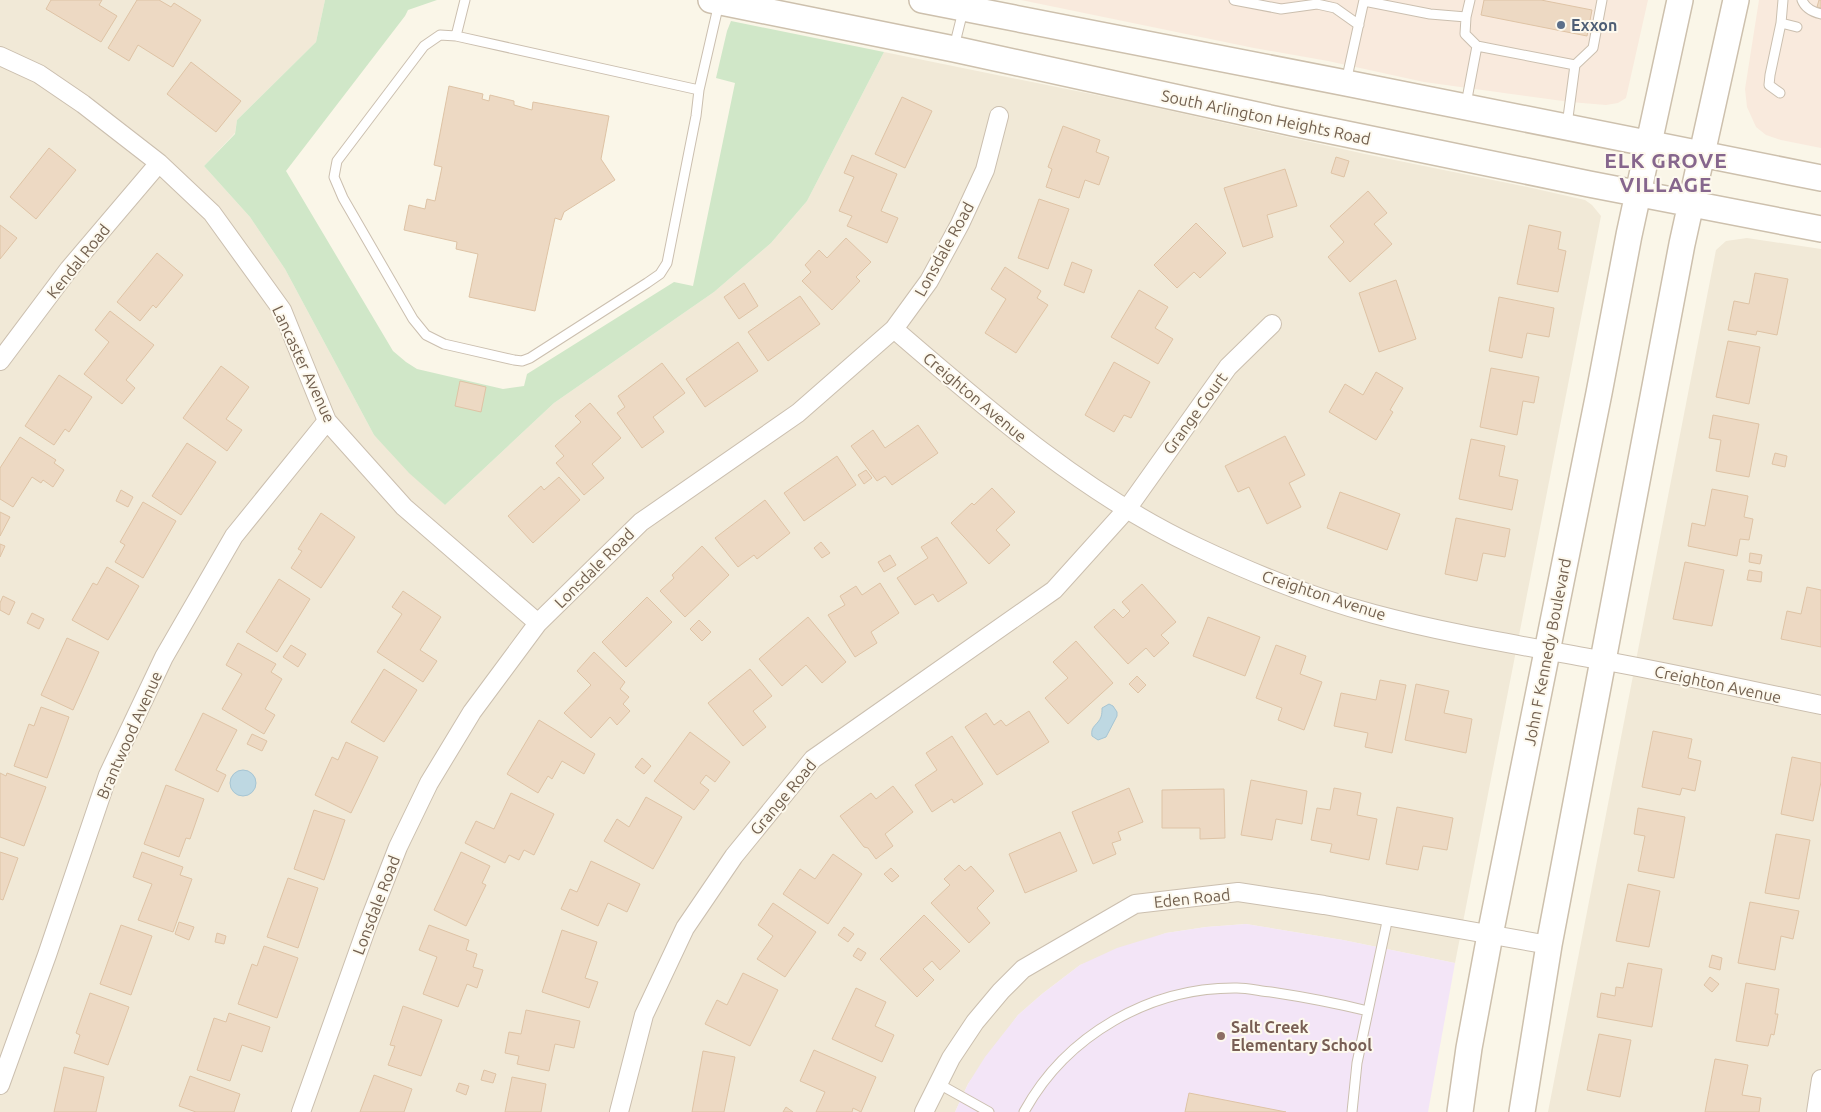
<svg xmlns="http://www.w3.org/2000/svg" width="1821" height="1112" font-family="Ubuntu,sans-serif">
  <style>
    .residential { fill: #f1e9d7 }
    .commercial { fill: #f9eadd }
    .education { fill: #f3e5f7 }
    .green { fill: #d0e7c8 }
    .water { fill: #bed8e2; stroke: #a6c5d3 }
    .building { fill: #edd9c3; stroke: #dec3a5 }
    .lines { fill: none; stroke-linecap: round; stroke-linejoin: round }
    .lane-casing { stroke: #cbbfaf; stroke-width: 11 }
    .street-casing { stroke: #cbbfaf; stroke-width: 20 }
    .secondary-casing { stroke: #cdc0ad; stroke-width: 28 }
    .lane { stroke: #fff; stroke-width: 9 }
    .street { stroke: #fff; stroke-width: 18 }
    .secondary { stroke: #fff; stroke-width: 25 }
    .service-dot { fill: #5c6f8a; stroke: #fdf9ee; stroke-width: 2 }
    .education-dot { fill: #8d6e63; stroke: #fdf9ee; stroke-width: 2 }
    .labels { text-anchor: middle; stroke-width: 4; stroke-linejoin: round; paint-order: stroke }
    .service-label { font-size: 16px; font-weight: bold; fill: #4e5e75; stroke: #fdf9ee; text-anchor: start }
    .street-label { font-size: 16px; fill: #72604f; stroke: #fdf9ee }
    .education-label { font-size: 16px; font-weight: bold; fill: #785e54; stroke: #fdf9ee; text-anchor: start }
    .district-label { font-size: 21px; font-weight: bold; letter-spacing: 1px; fill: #86668d; stroke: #fdf9ee }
  </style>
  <rect width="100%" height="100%" fill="#faf6e8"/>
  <path class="residential" d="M0,0h325l-9,42 -79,78 -2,13 -31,33 46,51 35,52 89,166 71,70 109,-102 160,-111 57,-49 36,-42 77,-149 242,49 239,53 167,34 53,12 7,5 9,11 -146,747 -112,-23 -97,-16 -40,3 -40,6 -86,32 -38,29 -24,21 -50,69 -13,28h-955z
    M1747,238l74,11v863h-273l168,-862 10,-9z"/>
  <path class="commercial" d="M1021,0h627l-22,98 -8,5 -12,2 -36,-3 -146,-20 -96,-21 -74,-13z
    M1759,0h62v148l-40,-8 -15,-5 -10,-8 -9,-20 -2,-18z"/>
  <path class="education" d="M1246,924l97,16 112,23 -27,149h-473l13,-28 17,-27 33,-42 24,-21 38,-29 37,-17 49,-15 40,-6z"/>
  <path class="green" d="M325,0h112l-29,10 -3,6 -119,155 107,180 13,11 11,7 86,20 21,-3 3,-12 147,-92 19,4 42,-203 -19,-5 11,-47 4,-10 153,31 -77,149 -36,42 -57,49 -160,111 -109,102 -36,-32 -35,-38 -89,-166 -35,-52 -46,-51 31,-32 2,-14 79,-78z"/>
  <path class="water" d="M1109,704l4,2 4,6v4l-11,21 -8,3 -6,-4c-2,-10 6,-11 9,-19 1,-3 1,-6 1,-9z
    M230 783a13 13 0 1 1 26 0a13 13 0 1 1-26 0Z"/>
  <path class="building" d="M51,0h51l-3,5 18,11 -16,26 -55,-33z
    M137,0h22l12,7 3,-4 27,17 -28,47 -35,-22 -9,16 -21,-13z
    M1484,0h57l51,10 -5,26 -106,-21z
    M1819,0h2v8l-4,-1z
    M191,62l50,39 -25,31 -49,-38z
    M449,86l34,8 -1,5 7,2 1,-6 24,6v4l18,5 1,-8 76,14 -8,43 14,21 -51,32 -3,8 -6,-2 -20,93 -66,-14 9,-43 -22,-5 1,-7 -53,-12 5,-25 16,4 2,-10 8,2 7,-34 -8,-2z
    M902,97l30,14 -27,57 -30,-14z
    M1063,126l37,14 -4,12 13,5 -10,28 -14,-5 -6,18 -33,-11 6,-18 -4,-2z
    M49,148l27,22 -40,49 -26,-22z
    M852,155l45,19 -16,37 17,7 -11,25 -40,-17 5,-10 -13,-5 15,-34 -10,-4z
    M1336,157l13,4 -5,16 -13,-4z
    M1285,169l12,37 -30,9 6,22 -30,10 -19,-59z
    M1368,191l19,22 -13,11 18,20 -42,38 -22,-25 16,-15 -14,-16z
    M1039,199l30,10 -21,60 -30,-11z
    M1196,223l30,30 -26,25 -6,-6 -17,16 -23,-23z
    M0,225l17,13 -17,21z
    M1529,225l32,7 -3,17 8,2 -8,41 -41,-8z
    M846,238l25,24 -15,15 4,4 -28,29 -30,-29 9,-9 -6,-7 14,-15 8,8z
    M157,253l26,22 -27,33 -3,-3 -13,16 -23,-19z
    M1072,262l20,8 -8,23 -20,-8z
    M1005,267l36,24 -4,7 11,7 -32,48 -31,-20 21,-34 -15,-10z
    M1755,273l33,6 -11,56 -20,-4 -1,4 -28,-5 6,-29 15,3z
    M1396,280l20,59 -37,13 -20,-59z
    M744,283l14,23 -19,13 -15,-22z
    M1139,290l29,17 -13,21 18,11 -15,25 -47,-27z
    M800,296l20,28 -52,37 -20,-29z
    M1499,297l55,11 -5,29 -22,-4 -5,25 -33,-7z
    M110,311l44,34 -28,35 9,8 -13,16 -38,-30 25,-32 -14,-12z
    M1728,341l32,6 -11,57 -33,-7z
    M738,342l20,29 -53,36 -19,-28z
    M1114,362l36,20 -19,36 -7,-3 -10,17 -29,-17z
    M662,363l23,30 -32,24 11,15 -22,16 -25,-35 8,-6 -7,-11z
    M221,366l28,21 -23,32 16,11 -15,21 -44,-33z
    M1491,368l48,9 -5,26 -11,-2 -6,34 -37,-8z
    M1376,372l27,16 -13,22 3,2 -17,28 -47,-28 16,-28 18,11z
    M59,375l33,22 -23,35 -4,-3 -11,16 -29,-19z
    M460,381l26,6 -5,25 -26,-6z
    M590,403l31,35 -29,26 12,14 -20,17 -28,-32 8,-7 -9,-10 26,-24 -6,-6z
    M1713,415l46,9 -10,53 -33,-6 5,-31 -12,-2z
    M918,425l20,28 -46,32 -7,-9 -8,5 -26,-35 22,-16 12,18z
    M1285,436l20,39 -16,8 12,24 -34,17 -18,-37 -11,5 -13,-26z
    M20,437l36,23 -2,3 10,7 -11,17 -10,-7 -2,3 -9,-6 -19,30 -13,-8v-31z
    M1471,439l34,7 -6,30 19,4 -6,30 -53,-11z
    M187,443l29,19 -35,53 -29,-19z
    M1775,453l12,3 -2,11 -13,-3z
    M837,456l19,29 -52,36 -20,-28z
    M866,470l6,8 -8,6 -6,-9z
    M559,477l21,23 -47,43 -25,-27 33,-30 3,4z
    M992,488l23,24 -19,18 14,15 -21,19 -38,-41 21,-20 2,2z
    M1712,489l36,7 -4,21 9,2 -4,21 -9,-1 -3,17 -49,-10 4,-23 13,3z
    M121,490l12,7 -5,10 -12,-6z
    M1340,492l60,22 -13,36 -60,-22z
    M765,500l25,33 -33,26 -3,-4 -16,12 -23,-29z
    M143,502l33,19 -33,57 -28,-16 10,-17 -5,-3z
    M0,512l10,5 -10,19z
    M321,513l34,24 -34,51 -30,-20 11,-17 -4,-2z
    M1456,518l54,11 -5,28 -22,-4 -6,28 -32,-7z
    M937,537l30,46 -29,19 -5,-8 -18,11 -18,-27 31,-20 -7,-11z
    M821,542l9,11 -8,5 -8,-10z
    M0,544l5,2 -5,11z
    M702,546l27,29 -44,42 -25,-26 14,-13 -2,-3z
    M1750,553l12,2 -2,9 -11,-2z
    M890,555l6,10 -12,7 -6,-10z
    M1685,562l39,8 -12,56 -39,-7z
    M107,567l32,19 -31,54 -36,-20 21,-37 4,2z
    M1749,570l13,2 -1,10 -14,-2z
    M279,579l31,20 -33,53 -31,-20z
    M880,583l19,30 -28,19 6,11 -22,14 -27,-42 17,-10 -5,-9 16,-10 6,9z
    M1142,584l34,38 -15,13 8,8 -15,14 -8,-9 -18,16 -34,-37 20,-18 9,9 7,-7 -8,-9z
    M1807,587l14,3v57l-40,-8 6,-28 14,3z
    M403,591l38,26 -21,33 17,11 -14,21 -46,-30 25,-38 -10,-7z
    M3,596l12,6 -6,13 -9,-5v-7z
    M647,597l25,25 -46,45 -24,-25z
    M32,613l12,6 -5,10 -12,-6z
    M808,617l38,45 -24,21 -16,-18 -24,21 -23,-27z
    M1208,617l52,20 -15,39 -52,-20z
    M699,620l12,12 -9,9 -12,-12z
    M67,638l32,14 -26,58 -32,-15z
    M1076,641l37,42 -45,41 -23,-26 23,-20 -15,-16z
    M238,643l38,21 -5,8 11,7 -17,30 10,6 -11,19 -42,-25 20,-35 -16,-9z
    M291,645l15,9 -8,13 -15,-10z
    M1276,645l30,11 -6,18 22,8 -18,48 -26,-10 4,-12 -26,-10z
    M594,652l31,30 -5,7 9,8 -6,7 7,7 -13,14 -7,-8 -19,21 -27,-25 27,-28 -14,-14z
    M384,669l33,21 -33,52 -33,-20z
    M750,669l22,27 -19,15 13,16 -23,19 -35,-43z
    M1137,676l9,9 -8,8 -9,-9z
    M1380,680l26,5 -14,68 -27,-6 3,-14 -34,-7 7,-33 35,7z
    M1416,684l33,7 -5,22 28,6 -6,34 -61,-13z
    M41,707l28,10 -22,61 -33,-12 15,-42 5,2z
    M1029,711l20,31 -52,33 -32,-48 21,-14 8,12 7,-5 5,6z
    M203,713l34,17 -21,40 10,5 -8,17 -43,-22z
    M539,720l56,34 -11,20 -22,-13 -10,18 -4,-3 -10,17 -31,-19z
    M1653,731l39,8 -4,19 13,3 -6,30 -13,-3 -2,7 -38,-8z
    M690,732l40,30 -15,20 -9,-7 -6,8 9,7 -15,20 -40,-29z
    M252,734l15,7 -5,10 -15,-7z
    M952,736l31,48 -29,19 -2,-4 -20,13 -17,-27 22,-15 -11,-17z
    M346,742l32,15 -27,56 -36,-18 17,-38 6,3z
    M1792,757l29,6v19l-8,39 -32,-7z
    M642,758l9,8 -7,8 -9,-7z
    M0,773l6,3 1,-3 39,14 -22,59 -24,-9z
    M1251,780l56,11 -5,33 -26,-5 -4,21 -31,-5z
    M166,785l38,14 -14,40 -4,-1 -7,19 -35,-13z
    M893,786l20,26 -28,22 8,12 -17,13 -8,-11 -4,-1 -24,-31 31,-23 5,6z
    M1129,788l14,34 -25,10 3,8 -9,3 4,11 -23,10 -21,-52z
    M1334,788l27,5 -4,22 20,4 -8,41 -39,-8 2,-8 -21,-4 6,-32 13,2z
    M1224,789l1,49 -25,1v-11h-38v-38z
    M511,793l43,21 -20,41 -10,-5 -5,10 -10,-5 -4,8 -40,-20 11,-22 18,8z
    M646,797l36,20 -29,52 -49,-28 13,-22 12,8z
    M1397,807l56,11 -6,32 -24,-4 -5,24 -32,-6z
    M1638,808l47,9 -11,61 -36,-7 7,-35 -11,-2z
    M314,810l31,10 -21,60 -30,-11z
    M1060,832l17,39 -52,22 -16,-39z
    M1776,834l34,6 -11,59 -34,-6z
    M0,852l18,6 -15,42 -3,-1z
    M142,852l41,15 -3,8 12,4 -19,53 -35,-12 14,-36 -19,-7z
    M461,852l29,14 -8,17 4,2 -20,41 -32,-16z
    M833,854l29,20 -34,50 -45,-30 17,-25 15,10z
    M591,861l49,23 -13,28 -19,-9 -10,23 -37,-17 9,-20 7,3z
    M959,865l6,6 6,-5 23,25 -17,17 13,15 -21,20 -38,-40 19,-18 -6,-6z
    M891,868l8,8 -7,6 -8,-8z
    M288,878l30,10 -20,60 -31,-11z
    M1628,884l32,7 -11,56 -33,-6z
    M1750,902l49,9 -6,28 -12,-3 -6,34 -37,-7z
    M773,903l43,29 -31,45 -28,-18 16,-23 -15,-11z
    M924,915l36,36 -20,19 -8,-9 -9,8 11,11 -17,17 -37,-38z
    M179,922l15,5 -5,13 -14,-6z
    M121,925l31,11 -21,59 -31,-11z
    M429,925l40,15 -3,10 11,4 -4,13 10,3 -6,18 -10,-4 -9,23 -35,-13 14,-37 -18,-7z
    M844,927l10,7 -6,8 -10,-7z
    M562,930l35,12 -12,36 13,4 -9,26 -47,-16z
    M217,933l9,3 -2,8 -9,-2z
    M264,946l34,12 -21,60 -39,-14 14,-40 5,2z
    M858,948l8,5 -5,8 -8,-5z
    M1712,955l10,3 -2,12 -11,-3z
    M1628,963l34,6 -10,58 -55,-10 4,-24 14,3 1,-9 7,1z
    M743,973l35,17 -28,56 -45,-22 12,-24 10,5z
    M1710,977l9,7 -7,8 -8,-7z
    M1746,983l33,6 -4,25h3l-4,21 -3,-1 -3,12 -32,-5z
    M856,988l30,14 -11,24 19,9 -12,27 -50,-23z
    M90,993l39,14 -21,58 -34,-12 6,-18 -4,-2z
    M403,1006l39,14 -21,56 -33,-11 7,-19 -5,-1z
    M526,1010l54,11 -6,27 -19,-4 -6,27 -32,-7 2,-8 -14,-3 4,-21 12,2z
    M229,1013l41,14 -8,25 -20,-7 -12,36 -33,-11 17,-52 12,4z
    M1599,1034l32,6 -11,57 -33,-7z
    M814,1050l62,27 -15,35 -8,-4 -1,4h-36l9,-20 -25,-11z
    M703,1051l32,6 -11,55h-32z
    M1715,1059l33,6 -6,30 19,3 -2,14h-54z
    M64,1067l40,10 -8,35h-42z
    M484,1070l12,4 -3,9 -12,-3z
    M374,1075l38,14 -8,23h-44z
    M190,1076l50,18 -6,18h-38l-17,-6z
    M512,1077l34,7 -5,28h-36z
    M459,1083l10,3 -3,9 -10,-4z
    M1189,1093l97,19h-101z
    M786,1107l7,5h-10z"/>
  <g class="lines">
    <defs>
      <path id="lane" d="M1234,0l47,9 36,-5 18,4 24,17
        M1470,0l-4,17 -1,17 12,12 98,19
        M1802,0c3,8 11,12 19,14
        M1364,1l66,13 36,3
        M1781,23l16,4
        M456,36l9,-36
        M954,47l9,-36
        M1346,82l18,-82
        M699,90l-243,-54 -16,-1 -16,11 -87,115 -3,16 9,21 70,121 13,16 18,9 70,16 8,1 8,-3 117,-75 13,-9 7,-11 29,-147 3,-26 20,-87
        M1780,93l-11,-8 1,-10 11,-52 2,-23
        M1466,104l11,-58
        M1567,125l8,-60 18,-17 9,-48
        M939,1084l50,28
        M1024,1112c42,-77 126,-125 213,-124 11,0 23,3 34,4 33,5 65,11 97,19
        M1352,1112l5,-49 31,-146"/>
      <path id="street" d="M0,56l39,18 44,30 76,59 53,50 70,97 45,111 77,86 134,116
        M894,329c94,81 190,165 303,218 57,27 116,51 177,67 74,20 151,32 226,46 74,13 147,30 221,45
        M0,361l69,-92 90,-106
        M0,1085l47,-130 61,-180 56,-118 70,-121 93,-115
        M301,1112l67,-188 30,-77 31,-64 43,-71 66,-89 103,-101 157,-109 96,-84 35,-48 31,-57 25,-54 14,-54
        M619,1112l25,-97 41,-87 49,-72 79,-97 241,-169 73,-81 101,-142 44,-43
        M924,1112l27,-54 24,-36 26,-31 22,-22 112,-65 103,-12 86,13 225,40
        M1816,1112l5,-33"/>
      <path id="secondary" d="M711,0l243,49 339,74 296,61 232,45
        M922,0l424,83 475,95
        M1460,1112l9,-64 21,-113 109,-542 30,-158 51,-235
        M1522,1112l27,-167 133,-701 54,-244"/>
    </defs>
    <use href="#lane" class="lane-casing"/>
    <use href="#street" class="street-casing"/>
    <use href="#secondary" class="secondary-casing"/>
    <use href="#lane" class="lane"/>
    <use href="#street" class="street"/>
    <use href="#secondary" class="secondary"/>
  </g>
  <circle class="service-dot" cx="1561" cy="25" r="5"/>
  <circle class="education-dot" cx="1221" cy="1036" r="5"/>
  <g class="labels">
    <g class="service-label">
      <text x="1571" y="31">Exxon</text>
    </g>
    <g class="street-label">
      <text transform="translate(1266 117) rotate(12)" y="6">South Arlington Heights Road</text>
      <text transform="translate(944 249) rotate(-61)" y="6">Lonsdale Road</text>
      <text transform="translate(78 261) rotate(-51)" y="6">Kendal Road</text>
      <text transform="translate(304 364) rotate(65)" y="6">Lancaster Avenue</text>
      <text transform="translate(975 397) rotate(40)" y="6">Creighton Avenue</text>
      <text transform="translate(1195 413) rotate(-54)" y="6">Grange Court</text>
      <text transform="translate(594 568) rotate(-45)" y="6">Lonsdale Road</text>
      <text transform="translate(1324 595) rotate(18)" y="6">Creighton Avenue</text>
      <text transform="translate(1547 652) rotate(-79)" y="6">John F Kennedy Boulevard</text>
      <text transform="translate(1718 684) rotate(12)" y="6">Creighton Avenue</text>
      <text transform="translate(129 735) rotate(-66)" y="6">Brantwood Avenue</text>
      <text transform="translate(783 797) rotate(-50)" y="6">Grange Road</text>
      <text transform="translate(1192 898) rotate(-6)" y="6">Eden Road</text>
      <text transform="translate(376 905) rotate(-69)" y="6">Lonsdale Road</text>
    </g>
    <g class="education-label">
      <text x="1231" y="1033">Salt Creek<tspan x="1231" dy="18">Elementary School</tspan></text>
    </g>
    <g class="district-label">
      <text x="1666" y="168">ELK GROVE<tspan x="1666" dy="24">VILLAGE</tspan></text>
    </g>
  </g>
</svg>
